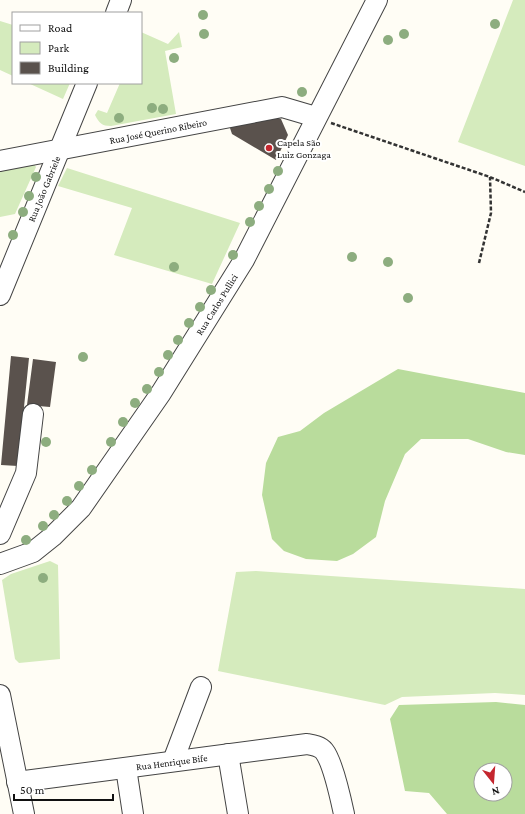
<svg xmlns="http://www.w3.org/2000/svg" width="525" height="814" font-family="'Crimson Pro',serif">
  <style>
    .green { fill: #d5ebbd }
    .forest { fill: #b9dc9c; fill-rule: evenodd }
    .building { fill: #5a524d }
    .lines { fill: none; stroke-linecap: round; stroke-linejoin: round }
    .minor-casing { stroke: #444; stroke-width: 22 }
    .path { stroke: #333; stroke-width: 2.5; stroke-dasharray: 4 2; stroke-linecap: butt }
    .minor { stroke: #fff; stroke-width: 20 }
    .tree { fill: #8dad7f }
    .poi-dot { fill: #c4262e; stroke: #fff; stroke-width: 1.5 }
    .labels { text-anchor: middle; stroke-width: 4; stroke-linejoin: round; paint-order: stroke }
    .street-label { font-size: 10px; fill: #111; stroke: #fff }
    .poi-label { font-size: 10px; fill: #111; stroke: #fff; text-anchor: start }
  </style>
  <rect width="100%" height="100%" fill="#fffdf5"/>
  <path class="green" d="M513,0h12v166l-67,-24z
    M0,21l13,4v51l-13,-6z
    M141,32l27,12 11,-12 3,15 -17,4 11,63 -65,12c-9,0 -12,-3 -16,-11l3,-5 9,3 13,-30h21z
    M28,83h42l-7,16z
    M34,164l2,3 -21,47 -15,3v-47z
    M67,168l173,55 -28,61 -98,-29 18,-47 -74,-22z
    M50,561l8,4 2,94 -41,4 -4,-4 -13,-79 9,-6z
    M256,571l269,18v106l-30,-2 -93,4 -17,8 -167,-34 18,-99z"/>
  <path class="forest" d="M398,369l127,24v62l-19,-3 -38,-13h-47l-16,15 -20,47 -9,36 -23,17 -16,7 -31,-2 -22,-8 -12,-12 -10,-44 4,-32 12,-26 22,-6 24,-18z
    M496,702l29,3v109h-78l-18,-21 -24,-2 -15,-72 9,-14zM481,770h24v24h-24z"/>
  <path class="building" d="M273,116l8,3 7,16 -12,25 -44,-26 -3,-9z
    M11,356l18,2 -11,108 -17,-1z
    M33,359l23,3 -6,45 -23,-2z"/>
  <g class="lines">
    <defs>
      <g id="minor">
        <path d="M116,13l5,-13"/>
        <path id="s1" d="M0,161l282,-54 34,10"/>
        <path id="s2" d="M0,295l87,-212"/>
        <path d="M0,534l26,-61 7,-59"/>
        <path id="s3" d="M0,564l33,-12 20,-16 28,-28 80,-115 83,-133 133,-260"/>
        <path d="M0,695l24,119"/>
        <path d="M228,754l10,60"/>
        <path d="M173,761l28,-74"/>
        <path d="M126,768l7,46"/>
        <path id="s4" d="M17,782l290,-38c6,1 13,2 17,7 9,11 17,49 20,63"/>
      </g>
    </defs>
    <use href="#minor" class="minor-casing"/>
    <path class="path" d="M331,123l159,54 35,15
      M479,263l12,-50 -1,-36"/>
    <use href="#minor" class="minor"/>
  </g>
  <g class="tree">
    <circle cx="203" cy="15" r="5"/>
    <circle cx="495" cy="24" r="5"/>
    <circle cx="204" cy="34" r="5"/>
    <circle cx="404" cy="34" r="5"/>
    <circle cx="388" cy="40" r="5"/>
    <circle cx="174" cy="58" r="5"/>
    <circle cx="302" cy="92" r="5"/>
    <circle cx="152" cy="108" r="5"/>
    <circle cx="163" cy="109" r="5"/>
    <circle cx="119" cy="118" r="5"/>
    <circle cx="278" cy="171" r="5"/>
    <circle cx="36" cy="177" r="5"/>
    <circle cx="269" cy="189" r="5"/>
    <circle cx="29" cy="196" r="5"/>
    <circle cx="259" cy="206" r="5"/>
    <circle cx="23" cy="212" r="5"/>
    <circle cx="250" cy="222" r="5"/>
    <circle cx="13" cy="235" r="5"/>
    <circle cx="233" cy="255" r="5"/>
    <circle cx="352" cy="257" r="5"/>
    <circle cx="388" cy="262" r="5"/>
    <circle cx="174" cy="267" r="5"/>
    <circle cx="211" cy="290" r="5"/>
    <circle cx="408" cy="298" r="5"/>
    <circle cx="200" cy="307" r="5"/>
    <circle cx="189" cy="323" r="5"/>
    <circle cx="178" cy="340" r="5"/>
    <circle cx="168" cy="355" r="5"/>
    <circle cx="83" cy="357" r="5"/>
    <circle cx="159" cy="372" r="5"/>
    <circle cx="147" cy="389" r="5"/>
    <circle cx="135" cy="403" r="5"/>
    <circle cx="123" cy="422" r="5"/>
    <circle cx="46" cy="442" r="5"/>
    <circle cx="111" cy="442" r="5"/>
    <circle cx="92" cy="470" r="5"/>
    <circle cx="79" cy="486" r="5"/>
    <circle cx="67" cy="501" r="5"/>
    <circle cx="54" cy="515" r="5"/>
    <circle cx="43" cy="526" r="5"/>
    <circle cx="26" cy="540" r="5"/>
    <circle cx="43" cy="578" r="5"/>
  </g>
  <circle class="poi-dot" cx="269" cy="148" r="4"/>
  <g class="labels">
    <g class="street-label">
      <text dy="4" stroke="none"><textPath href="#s1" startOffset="161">Rua José Querino Ribeiro</textPath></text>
      <text dy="4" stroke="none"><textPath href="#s2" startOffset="115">Rua João Gabriele</textPath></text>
      <text dy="4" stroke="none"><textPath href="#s3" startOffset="345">Rua Carlos Pullici</textPath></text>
      <text dy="4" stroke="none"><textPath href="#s4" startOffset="156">Rua Henrique Bife</textPath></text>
    </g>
    <g class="poi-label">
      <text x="277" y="146">Capela São<tspan x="277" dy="12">Luiz Gonzaga</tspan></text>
    </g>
  </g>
  <rect x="12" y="12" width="130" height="72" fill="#ffffff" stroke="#a0a0a0"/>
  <rect x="20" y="25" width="20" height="6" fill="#ffffff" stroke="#a0a0a0"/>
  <text x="48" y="32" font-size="12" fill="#111111">Road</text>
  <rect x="20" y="42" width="20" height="12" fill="#d5ebbd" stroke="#a0a0a0"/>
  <text x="48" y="52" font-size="12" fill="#111111">Park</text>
  <rect x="20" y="62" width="20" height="12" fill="#5a524d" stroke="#a0a0a0"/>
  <text x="48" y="72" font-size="12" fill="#111111">Building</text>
  <g transform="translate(493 782) rotate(163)"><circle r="19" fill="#ffffff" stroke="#a0a0a0"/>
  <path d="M0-3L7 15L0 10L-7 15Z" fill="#c4262e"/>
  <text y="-6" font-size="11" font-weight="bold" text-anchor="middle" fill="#111111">N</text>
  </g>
  <path d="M14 794v6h99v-6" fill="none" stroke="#111111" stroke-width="2"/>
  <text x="20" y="794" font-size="12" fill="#111111" stroke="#ffffff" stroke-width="3" paint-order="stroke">50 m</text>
</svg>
